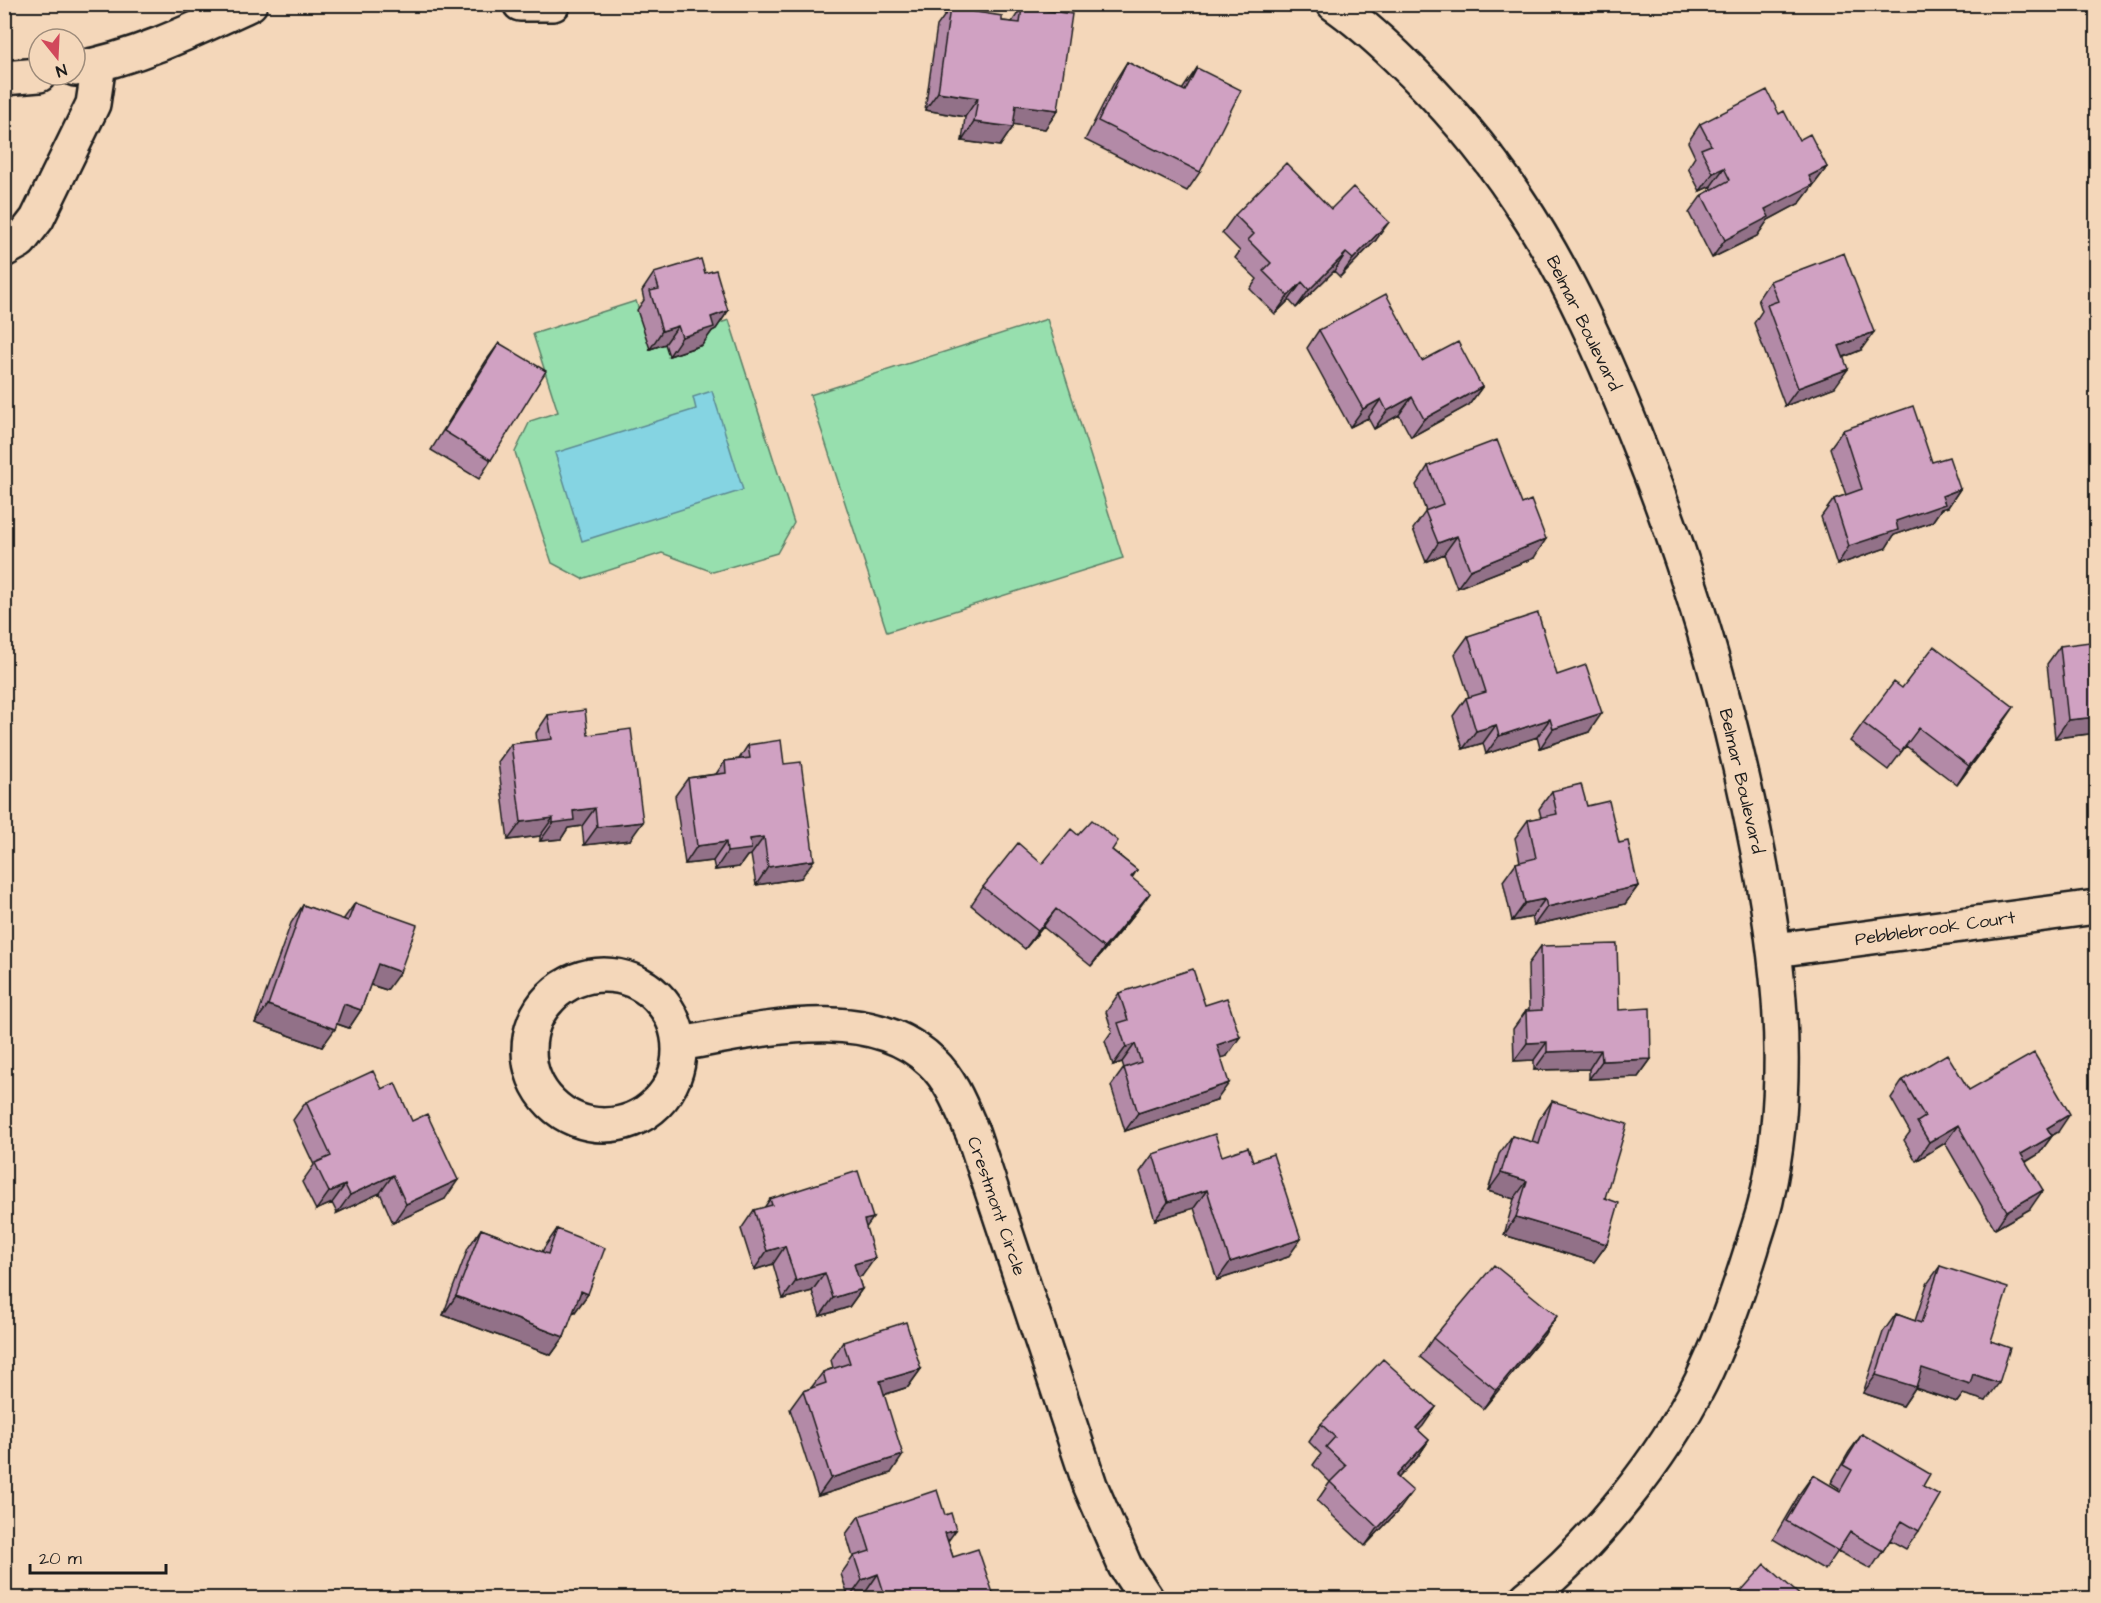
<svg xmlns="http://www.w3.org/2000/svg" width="2101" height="1603" font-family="'Architects Daughter',sans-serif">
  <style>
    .green { fill: #97dfae; stroke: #5a7e65; stroke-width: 1.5 }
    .water { fill: #85d4e2; stroke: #5b8a93; stroke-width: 1.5 }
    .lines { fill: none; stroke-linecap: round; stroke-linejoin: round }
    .minor-casing { stroke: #1c1c1c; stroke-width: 38 }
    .minor { stroke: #f4d7ba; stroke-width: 33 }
    .wall { fill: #b38aa7; stroke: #1c1c1c; stroke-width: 1.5 }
    .shaded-wall { fill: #927188; stroke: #1c1c1c; stroke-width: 1.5 }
    .building { fill: #d0a1c2; stroke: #1c1c1c; stroke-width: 1.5 }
    .labels { text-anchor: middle; stroke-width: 6; stroke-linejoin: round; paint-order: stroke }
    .street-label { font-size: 18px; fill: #1c1c1c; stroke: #f4d7ba }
  </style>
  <rect width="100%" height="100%" fill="#f4d7ba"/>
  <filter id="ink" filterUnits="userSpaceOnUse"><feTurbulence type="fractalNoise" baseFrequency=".0167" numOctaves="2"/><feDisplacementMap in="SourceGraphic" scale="12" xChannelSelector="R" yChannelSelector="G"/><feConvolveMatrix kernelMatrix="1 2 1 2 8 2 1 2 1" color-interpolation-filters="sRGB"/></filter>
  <g filter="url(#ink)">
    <path class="green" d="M636,301l15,45 78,-26 65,203 -17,30 -64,19 -51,-19 -80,26 -30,-16 -37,-111 15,-31 28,-9 -25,-78z
      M1047,319l76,239 -236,74 -77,-237z"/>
    <path class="water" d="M712,391l31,99 -161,51 -27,-88 141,-44 -3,-12z"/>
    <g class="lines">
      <defs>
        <path id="minor" d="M520,4h33
          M1334,4c23,16 42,33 62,52 46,44 87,91 122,144 52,77 89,164 123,250 46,115 81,232 107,353 28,128 48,263 19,393 -3,17 -10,34 -15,52 -14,45 -30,91 -51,134 -39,77 -107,163 -174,216
          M75,69c61,-11 119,-39 175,-65
          M4,78l35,-3
          M4,250l16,-9 17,-22 56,-115 6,-40
          M1775,950l321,-43
          M529 1050a75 75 0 1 1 150 0a75 75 0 1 1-150 0Z
          M680,1044c76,-13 189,-44 252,18 20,19 30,47 41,72l117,351 35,81 21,32"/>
      </defs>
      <use href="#minor" class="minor-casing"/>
      <use href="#minor" class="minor"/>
    </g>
    <path class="wall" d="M1549,4h11l-4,6z
      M1579,4h16l-6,8z
      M1022,7l36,103 -13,19 -32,-5v3l-13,19 -38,-5 3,-24 -40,-7 12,-84 13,-18 52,13 10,1z
      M1127,62l55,28 15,-22 3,104 -13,19 -102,-51 30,-59z
      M1779,114l20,26 28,27 -27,36 -32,17 -11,16 -45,22 -23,-45 13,-18 10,-6 -1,-3 -11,5 -12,-23 7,-11 -7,-15 12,-18z
      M1331,209l45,31 -36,37 -6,-6 -38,37 -7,-8 -14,14 -25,-25 7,-10 -22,-21 5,-7 -18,-18 13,-18z
      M654,273h51l23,38 -12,18 -4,2 -10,14 -33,11 -4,-12 -15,5 -13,-39 7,-10 -2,-9z
      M1770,281l91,69 -17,7 -9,30 -50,19 -31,-83 8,-12 -4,-12z
      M1319,330l103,31 60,26 -13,18 -58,32 -12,-22 -25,14 -6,-11 -18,9 -43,-79z
      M499,343l-8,117 -12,19 -48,-29 55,-89z
      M1843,430l89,32 28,27 -12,18 -7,2 -9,13 -38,13 -8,13 -49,17 -16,-48 13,-18 12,-4 -16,-47z
      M1428,466l106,92 -77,30 -13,-34 -18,8 -13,-33 13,-18 -10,-26z
      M1468,636l89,39 32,57 -49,16 -3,-11 -51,17 -3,-11 -20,6 -10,-33 13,-18 3,-1 -14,-43z
      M2060,646l37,87 -42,5 -8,-74z
      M1902,688l99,38 -44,59 -51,-39 -18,24 -38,-29 13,-18z
      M548,715l40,20 42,105 -46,5 -2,-19 -14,2 -7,11 -21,2v-5l-32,4 -10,-78 13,-18 26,-3 -1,-8z
      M748,745l36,19 17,114 -45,7 -5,-30 -4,1 -8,11 -24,3 -2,-9 -28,3 -10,-68 13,-18 28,-4 9,-13 14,-2z
      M1552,791l35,15 32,37 19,43 -13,18 -91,21 -2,-8 -20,4 -9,-40 13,-18 4,-1 -5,-24 13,-18 13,-3 -2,-8z
      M1078,835l34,15 25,20 -5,8 5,33 -46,55 -48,-39 -18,22 -54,-44 12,-18 59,-23z
      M355,903l32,87 -17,-5 -9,25 -12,18 -12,-4 -15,23 -67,-24 36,-100 12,-18 40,15z
      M1541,946l78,64 32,49 -13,18 -49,2v-10l-55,1v-10l-20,1 -1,-32 13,-18 3,-1 -1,-46z
      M1119,993l86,12 22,51 -6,2 -5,43 -91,30 -14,-45 13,-18 -2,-6 -9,3 -8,-24 7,-10 -6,-19z
      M1903,1080l66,10 89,42 -6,4 -13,18 -13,8 4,47 -35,20 -50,-86 -29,18 -12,-21 6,-8 -19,-34z
      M382,1089l63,110 -52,24 -13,-30 -43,20 -5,-10 -16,7 -14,-28 12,-17 -21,-45 13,-18z
      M1552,1101l53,97 2,46 -13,18 -90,-27 10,-36 -26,-8 11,-37 13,-18 20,6 7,-22z
      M1153,1154l69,2 31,5 35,96 -71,23 -23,-72 -39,12 -15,-48z
      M770,1199l96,29 -4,48 -4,1 4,12 -13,18 -29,9 -8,-25 -29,8 -10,-35 -19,6 -13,-41 13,-19 10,-2z
      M481,1229l61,23 2,-4 13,-19 31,65 -13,18 -2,-1 -9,26 -13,18 -108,-40 25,-67z
      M1940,1266l51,75 -5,60 -23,-7 -6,8 -42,-14 -12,18 -40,-13 20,-61 13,-18 19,7 12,-37z
      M1544,1335l-61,74 -63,-52 13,-19z
      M843,1342l78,27 -13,18 -24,8 7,78 -73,23 -28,-87 13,-18 8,-3 12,-16 10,-4 -2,-8z
      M1436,1407l-18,23 11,10 -12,18 -19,20 2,31 -35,37 -48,-45 13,-19 -17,-17 8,-11 -12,-12 12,-18z
      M1862,1434l61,52 -4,45 -13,18 -16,-9 -19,29 -33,-18 -13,19 -52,-31 27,-46 13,-18 25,15 1,-2 -8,-5 18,-31z
      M945,1515l3,27 5,15 40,36 -4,6h-122l-2,-6 -16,5 -8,-24 12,-17 -7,-23 13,-18z"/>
    <path class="shaded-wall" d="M938,92l40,6 -13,19 -40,-7z
      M1016,105l42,5 -13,19 -41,-6z
      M974,122l39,5 -13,19 -38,-5z
      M1827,167l-27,36 -32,17 -11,16 -45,22 13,-18 84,-64z
      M1724,168l-13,18 -11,5 13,-18z
      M1389,222l-13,18 -36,37 13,-18z
      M1346,253l-12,18 -38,37 13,-18z
      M1302,282l-13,18 -14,14 13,-18z
      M728,311l-12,18 -4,2 -10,14 -33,11 13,-19 29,-20z
      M678,326l-13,18 -15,5 12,-18z
      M1874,332l-13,18 -35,14 13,-18z
      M1848,369l-13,18 -50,19 13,-18z
      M1482,387l-13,18 -58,32 13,-18z
      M1412,397l-13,18 -25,14 13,-18z
      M1381,399l-13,19 -18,9 13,-18z
      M1960,489l-12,18 -7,2 -9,13 -38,13 -8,13 -49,17 12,-19 93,-50z
      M1457,536l-13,18 -18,8 12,-19z
      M1546,539l-12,19 -77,30 13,-18z
      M2014,707l-13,19 -44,59 12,-19z
      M1602,713l-13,19 -49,16 13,-19z
      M2097,717v16l-42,5 13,-18z
      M1550,719l-13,18 -51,17 13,-18z
      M1496,725l-13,18 -20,6 13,-18z
      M595,808l-13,18 -14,2 -7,11 -21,2 13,-18 20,-12z
      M553,818l-13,18 -32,4 13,-18z
      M643,822l-13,18 -46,5 13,-18z
      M764,837l-13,18 -4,1 -8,11 -24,3 12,-18 23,-13z
      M726,842l-13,19 -28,3 12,-18z
      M814,860l-13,18 -45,7 12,-18z
      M1638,886l-13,18 -91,21 13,-18z
      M1150,893l-13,18 -46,55 13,-18z
      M1545,899l-13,18 -20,4 13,-18z
      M1056,909l-13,18 -18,22 13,-18z
      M378,964l22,8 -13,18 -22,-7z
      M344,1004l17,6 -12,18 -17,-6z
      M268,1005l67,24 -13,18 -67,-24z
      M1240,1037l-13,19 -23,7 13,-18z
      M1547,1042l-13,18 -20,1 13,-18z
      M1135,1044l-13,18 -9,3 13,-18z
      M1601,1050l-12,19 -55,1 13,-18z
      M1651,1059l-13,18 -49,2 13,-18z
      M1229,1083l-13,18 -91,30 13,-18z
      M2070,1114l-12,18 -24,14 13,-18z
      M1958,1125l-13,18 -29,18 13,-19z
      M2052,1136l-13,18 -31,18 13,-18z
      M1501,1173l26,8 -13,18 -26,-8z
      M393,1175l-13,18 -43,20 13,-18z
      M458,1180l-13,19 -52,24 13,-19z
      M345,1185l-13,18 -16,7 13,-18z
      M1207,1190l-13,18 -39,12 13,-18z
      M2043,1190l-13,19 -35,20 12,-18z
      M1516,1217l91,27 -13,18 -90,-27z
      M873,1218l-13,18 4,-16z
      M1301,1239l-13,18 -71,23 13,-18z
      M785,1246l-12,18 -19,6 13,-19z
      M875,1258l-13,18 -21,6 13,-18z
      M825,1273l-13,18 -29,8 13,-18z
      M862,1289l-13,18 -29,9 13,-18z
      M581,1291l7,3 -13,18 -7,-2z
      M456,1296l108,41 -13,18 -108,-40z
      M1557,1316l-13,19 -61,74 13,-19z
      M1922,1368l51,6 26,9 -13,18 -23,-7 -6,8 -42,-14 -12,18 -40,-13 13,-18z
      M921,1369l-13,18 -41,13 13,-19z
      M1436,1407l-13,19 -20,20 13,-18z
      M1429,1440l-12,18 -34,36 13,-18z
      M903,1455l-12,18 -73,23 13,-18z
      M1413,1491l-13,18 -35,37 13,-18z
      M956,1530l-13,18 2,-15z
      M878,1574l-13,19 -16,5 13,-18z
      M993,1593l-4,6h-11z"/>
    <path class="building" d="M1022,7l50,7 -14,96 -42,-5 -3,22 -39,-5 4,-24 -40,-6 12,-84 52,8v5l18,2z
      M1127,62l58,29 12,-23 44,22 -41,82 -102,-51z
      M1767,90l12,24 5,-3 15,29 11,-6 17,33 -18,9 4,9 -48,24 4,8 -44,23 -23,-45 28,-15 -6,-12 -11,5 -12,-24 10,-4 -11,-21z
      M1286,163l45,46 22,-22 36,35 -36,37 -7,-6 -37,37 -7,-8 -14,14 -25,-25 8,-8 -23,-23 6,-6 -19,-19z
      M1844,253l30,79 -35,14 9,23 -50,19 -31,-83 11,-4 -8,-20z
      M701,259l4,14 11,-3 12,41 -17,6 3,10 -32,10 -4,-11 -16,5 -12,-40 9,-2 -5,-16z
      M1386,294l36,67 36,-19 24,45 -58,32 -12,-22 -25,14 -6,-12 -18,10 -44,-79z
      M499,343l47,28 -55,89 -47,-29z
      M1913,406l19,56 17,-5 11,32 -18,7 3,8 -49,17 2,9 -49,16 -15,-47 28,-10 -19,-59z
      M1497,440l25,64 9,-4 15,39 -76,31 -13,-34 -19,7 -13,-32 18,-7 -15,-38z
      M1538,613l19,62 29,-10 16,48 -49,16 -3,-10 -51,17 -3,-11 -20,6 -10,-33 20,-6 -18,-56z
      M2097,641v76l-29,3 -8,-74z
      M1934,646l80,61 -45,59 -50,-38 -18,24 -38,-29 31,-41 8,6z
      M585,710l3,25 43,-6 12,93 -46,5 -2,-19 -22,3 1,9 -21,3v-5l-32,4 -10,-78 41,-5 -4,-24z
      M781,740l3,24 17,-2 13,98 -46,7 -4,-30 -14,2 1,10 -24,3 -1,-10 -29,4 -9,-68 38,-5 -1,-12 25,-3 -2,-13z
      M1581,784l6,22 22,-5 10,42 9,-2 10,45 -91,21 -2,-8 -20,4 -9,-40 20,-5 -8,-38 29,-6 -5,-23z
      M1092,820l26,21 -6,9 25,20 -6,7 19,16 -46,55 -48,-39 -18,22 -55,-44 35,-44 24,21 29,-35 7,6z
      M355,903l62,22 -17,47 -22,-8 -17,46 -17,-6 -9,25 -67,-24 35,-100 45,16z
      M1617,944l2,66 31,-2 1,51 -49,2 -1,-11 -54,2v-10l-20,1 -1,-32 16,-1 -1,-64z
      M1193,969l12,36 22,-7 13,39 -23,8 12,38 -91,30 -14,-45 17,-6 -6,-18 -9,3 -8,-24 10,-3 -9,-27z
      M2034,1053l36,61 -23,14 5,8 -31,18 22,36 -36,21 -49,-86 -29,17 -12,-20 8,-5 -22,-37 44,-26 22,36z
      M373,1071l9,18 13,-6 17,38 15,-7 31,66 -52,24 -13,-29 -43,20 -5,-10 -16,7 -14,-29 16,-7 -25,-54z
      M1552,1101l75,23 -22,74 14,5 -12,41 -91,-27 11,-36 -26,-8 11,-37 27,8z
      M1215,1134l7,22 26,-9 5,14 20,-7 28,85 -71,23 -23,-72 -39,12 -15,-48z
      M858,1171l15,47 -9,2 11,38 -21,6 8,25 -29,9 -8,-25 -29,8 -11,-35 -18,5 -13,-41 18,-5 -2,-6z
      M481,1229l67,25 9,-25 48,19 -17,46 -7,-3 -17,46 -108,-41z
      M1494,1265l63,51 -61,74 -63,-52z
      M1940,1266l68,22 -17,53 19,7 -11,35 -26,-9 -3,10 -48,-16 -6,19 -40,-12 20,-61 25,9z
      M906,1322l15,47 -41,12 23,74 -72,23 -28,-87 23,-8 -3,-11 27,-9 -7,-21z
      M1383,1359l53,48 -20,21 13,12 -33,36 17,15 -35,37 -48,-46 16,-16 -20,-19 9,-10 -14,-13z
      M1862,1434l68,40 -7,12 17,9 -21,36 -17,-10 -19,30 -33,-19 -12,19 -52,-30 27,-46 27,16 12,-21 -9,-5z
      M937,1490l8,25 6,-2 5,17 -11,3 8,24 25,-8 15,44 -15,6h-92l-8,-25 -16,6 -8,-24 16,-5 -11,-35z
      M1765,1564l39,35h-70z"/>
  </g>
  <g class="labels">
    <g class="street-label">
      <text transform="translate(1584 323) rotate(64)" y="6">Belmar Boulevard</text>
      <text transform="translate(1742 781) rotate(77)" y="6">Belmar Boulevard</text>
      <text transform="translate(1935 928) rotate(-8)" y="6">Pebblebrook Court</text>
      <text transform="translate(997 1206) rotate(71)" y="6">Crestmont Circle</text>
    </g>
  </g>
  <rect width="2101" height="1603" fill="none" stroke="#f4d7ba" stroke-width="24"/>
  <rect x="12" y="12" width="2077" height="1579" fill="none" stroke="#1c1c1c" stroke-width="2" filter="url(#ink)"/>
  <g transform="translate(57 57) rotate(162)"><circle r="28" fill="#f4d7ba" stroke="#9e8c7b" stroke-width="1.5"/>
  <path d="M0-4.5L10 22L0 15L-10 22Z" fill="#d1495b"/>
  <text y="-9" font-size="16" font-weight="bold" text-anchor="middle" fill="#1c1c1c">N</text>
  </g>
  <path d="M30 1564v9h136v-9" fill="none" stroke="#1c1c1c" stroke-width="3"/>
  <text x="39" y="1564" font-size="18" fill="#1c1c1c" stroke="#f4d7ba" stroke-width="4.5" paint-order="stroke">20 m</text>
</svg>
